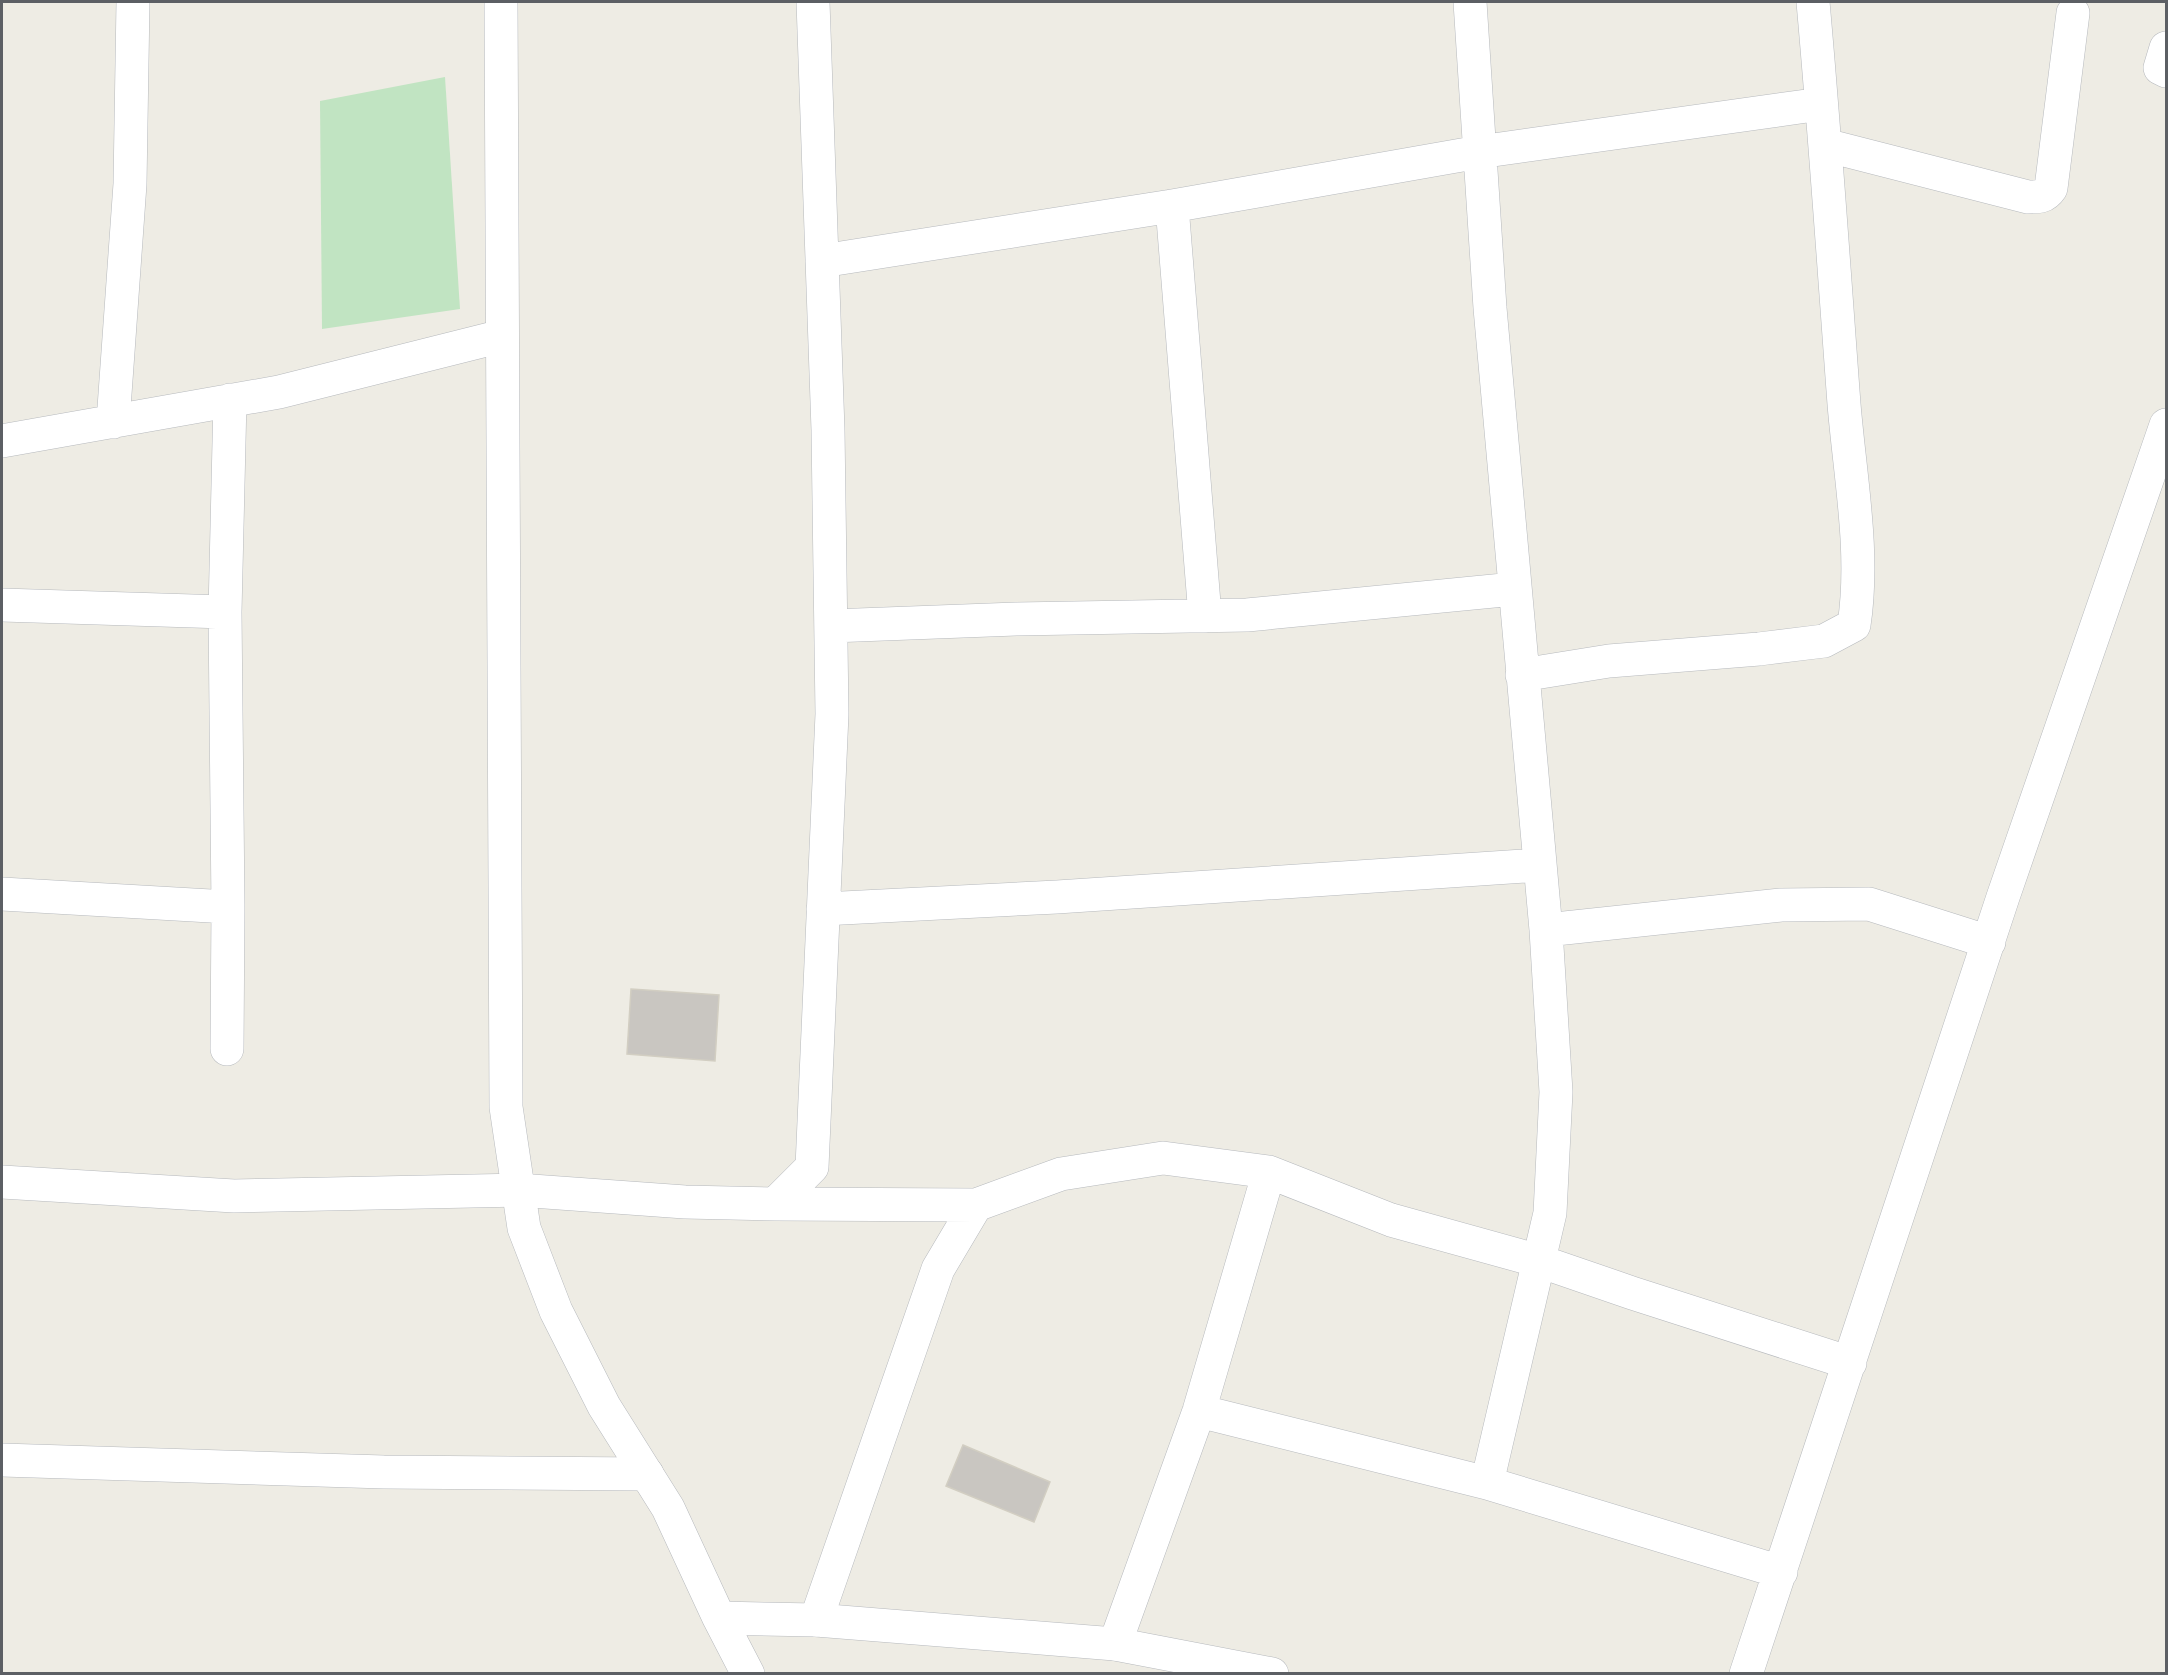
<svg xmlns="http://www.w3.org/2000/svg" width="2168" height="1675" font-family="'Asap Condensed',sans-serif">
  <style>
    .green { fill: #c1e4c2 }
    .building { fill: #c9c6c1; stroke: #d2cec2; stroke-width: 1.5 }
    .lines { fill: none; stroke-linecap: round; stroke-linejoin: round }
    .minor-casing { stroke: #b6b9bd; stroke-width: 34 }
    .tertiary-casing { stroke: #b6b9bd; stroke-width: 34 }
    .minor { stroke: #fff; stroke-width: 33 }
    .tertiary { stroke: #fff; stroke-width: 33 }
  </style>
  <rect width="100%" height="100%" fill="#eeece4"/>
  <path class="green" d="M445,77l15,232 -138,20 -2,-228z"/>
  <path class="building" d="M631,989l88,6 -4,66 -88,-7z
    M963,1445l87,37 -16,40 -88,-36z"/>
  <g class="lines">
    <defs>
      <path id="minor" d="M1470,2l20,306 56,622 10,162 -6,121 -63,270
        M2166,48l-6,20 6,3
        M1825,145l203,52c11,0 17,0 23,-9l22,-175
        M1172,206l33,410
        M822,261l350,-55 307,-54 342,-48
        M113,422l17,-238 3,-182
        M2,441l277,-49 223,-56
        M2,605l223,7
        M831,626l185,-7 231,-4 267,-26
        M1522,675l87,-14 150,-12 65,-8 30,-16c11,-72 -4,-148 -10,-221 -10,-134 -19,-269 -31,-402
        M2,894l226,13
        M823,909l234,-12 482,-32
        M1546,930l235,-25 88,-1 120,38
        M227,1049l1,-142 -3,-295 5,-212
        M2,1182l232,14 284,-6 167,12 90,2 37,-37 20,-453 -4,-284 -15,-428
        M775,1204l201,1
        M1199,1411l288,72 294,89
        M2,1460l382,12 263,2
        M816,1620l122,-351 38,-64 85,-31 102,-16 106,14 122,48 148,41 93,32 218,70
        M1115,1644l84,-233 70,-239
        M1746,1674l257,-777 163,-472"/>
      <path id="tertiary" d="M501,2l5,1105 18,121 32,83 48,95 64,102 51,110 29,56
        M719,1618l97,2 299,24 157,30"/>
    </defs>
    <use href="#minor" class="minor-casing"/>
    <use href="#tertiary" class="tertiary-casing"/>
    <use href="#minor" class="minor"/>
    <use href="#tertiary" class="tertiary"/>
  </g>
  <rect width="2168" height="1675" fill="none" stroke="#5c5f64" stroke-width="6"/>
</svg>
